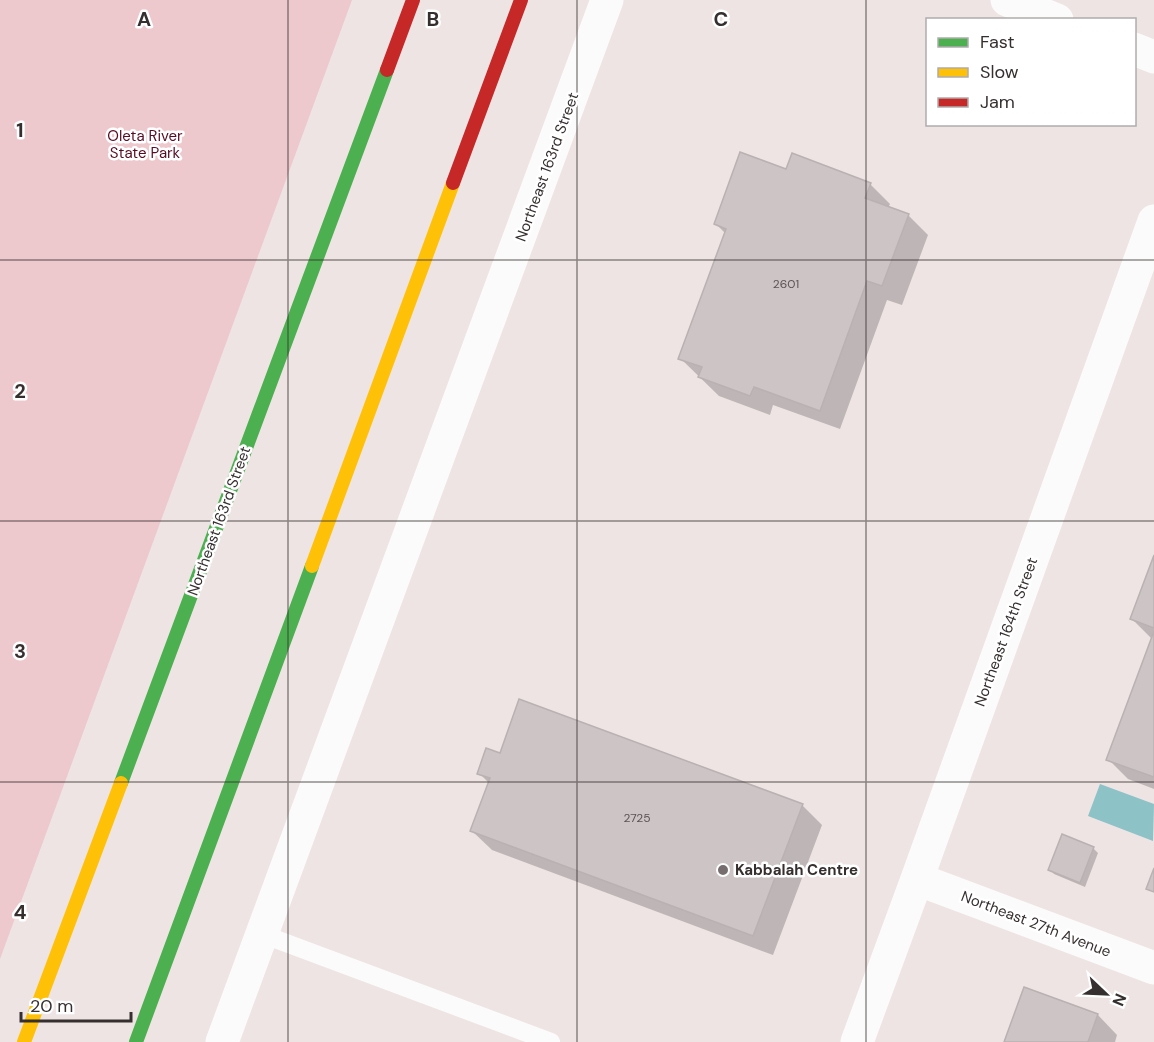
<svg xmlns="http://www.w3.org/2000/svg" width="1154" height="1042" font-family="'DM Sans',sans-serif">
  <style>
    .green { fill: #edc8cd }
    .water { fill: #8dc2c7 }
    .shadow { fill: #0003 }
    .building { fill: #ccc4c5; stroke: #b9b1b2; stroke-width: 1.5 }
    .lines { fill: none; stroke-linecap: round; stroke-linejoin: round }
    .lane { stroke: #fcfbfb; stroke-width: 18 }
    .street { stroke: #fcfbfb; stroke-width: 33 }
    .fast { stroke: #4caf50; stroke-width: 14 }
    .slow { stroke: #ffc107; stroke-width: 14 }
    .jam { stroke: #c62828; stroke-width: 14 }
    .grid { fill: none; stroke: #362f2f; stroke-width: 1.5; stroke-opacity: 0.55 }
    .poi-dot { fill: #766e6e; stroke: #fff; stroke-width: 2 }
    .labels { text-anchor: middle; stroke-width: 5; stroke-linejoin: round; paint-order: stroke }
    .number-label { font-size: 12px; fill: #5c5454 }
    .park-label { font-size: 15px; fill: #580b22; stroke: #fff }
    .street-label { font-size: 15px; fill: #362f2f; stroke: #fff }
    .poi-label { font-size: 15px; font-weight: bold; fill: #362f2f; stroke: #fff; text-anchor: start }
    .grid-label { font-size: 20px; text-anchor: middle; font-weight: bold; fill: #362f2f; stroke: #fff; stroke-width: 5; stroke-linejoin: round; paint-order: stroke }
  </style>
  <rect width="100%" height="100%" fill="#eee4e4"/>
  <path class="green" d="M0,0h352l-352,959z"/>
  <path class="water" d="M1100,784l54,20 -1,37 -65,-25z"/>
  <path class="shadow" d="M787,171l83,13 20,20 -2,4 20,7 20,20 -26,70 -15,-5 -47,129 -67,-24 -3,10 -51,-19 -39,-38 46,-124 -10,-10z
    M1154,559v230l-26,-10 -20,-20 44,-120 -20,-20z
    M500,754l302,51 20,20 -49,130 -281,-105 -20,-19 18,-47 -11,-11z
    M1093,848l5,5 -13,34 -31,-13 -4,-5z
    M1025,989l73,26 19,20 -2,7h-109z"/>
  <path class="building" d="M740,152l46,17 6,-16 79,30 -6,15 44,16 -27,72 -15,-5 -47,130 -66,-24 -4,9 -52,-19 4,-10 -24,-8 48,-130 -12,-5z
    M1154,555v73l-24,-9z
    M1154,631v146l-48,-17z
    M519,699l284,105 -50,132 -283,-105 20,-53 -13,-4 9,-26 14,5z
    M1062,834l32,13 -14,36 -32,-13z
    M1154,868v24l-8,-3z
    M1024,987l74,27 -10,28h-84z"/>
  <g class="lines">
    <path class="lane" d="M262,934l289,108"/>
    <path class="street" d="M1007,0l50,20
      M1134,49l20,8
      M917,879l237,89
      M222,1042l385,-1042
      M857,1042l60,-163 237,-658"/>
    <path class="fast" d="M121,783l266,-713
      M136,1042l176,-476"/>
    <path class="slow" d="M312,566l141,-383
      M24,1042l97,-259"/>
    <path class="jam" d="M387,70l26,-70
      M453,183l68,-183"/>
  </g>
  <path class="grid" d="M288,0v1042M577,0v1042M866,0v1042M0,260h1154M0,521h1154M0,782h1154"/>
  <circle class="poi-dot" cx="723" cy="870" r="6"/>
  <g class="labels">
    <g class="number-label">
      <text x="786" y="288">2601</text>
      <text x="637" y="822">2725</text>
    </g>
    <g class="park-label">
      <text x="145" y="141">Oleta River<tspan x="145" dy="17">State Park</tspan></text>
    </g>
    <g class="street-label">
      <text transform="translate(547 167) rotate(-70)" y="5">Northeast 163rd Street</text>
      <text transform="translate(219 521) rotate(-70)" y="5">Northeast 163rd Street</text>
      <text transform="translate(1006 632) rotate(-70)" y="5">Northeast 164th Street</text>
      <text transform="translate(1036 924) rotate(21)" y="5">Northeast 27th Avenue</text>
    </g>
    <g class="poi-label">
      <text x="735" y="875">Kabbalah Centre</text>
    </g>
  </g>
  <g class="grid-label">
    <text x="144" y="26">A</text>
    <text x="433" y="26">B</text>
    <text x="721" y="26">C</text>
    <text x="20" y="137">1</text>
    <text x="20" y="398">2</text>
    <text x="20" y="658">3</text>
    <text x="20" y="919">4</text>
  </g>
  <rect x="926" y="18" width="210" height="108" fill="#ffffff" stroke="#afacac" stroke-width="1.5"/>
  <rect x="938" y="38" width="30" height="9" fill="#4caf50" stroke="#afacac" stroke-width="1.5"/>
  <text x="980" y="48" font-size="18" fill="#362f2f">Fast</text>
  <rect x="938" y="68" width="30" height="9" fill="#ffc107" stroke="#afacac" stroke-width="1.5"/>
  <text x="980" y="78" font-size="18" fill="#362f2f">Slow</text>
  <rect x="938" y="98" width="30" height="9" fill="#c62828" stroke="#afacac" stroke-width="1.5"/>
  <text x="980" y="108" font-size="18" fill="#362f2f">Jam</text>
  <g transform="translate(1106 994) rotate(113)" stroke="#ffffff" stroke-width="4.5" paint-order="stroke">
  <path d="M0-4.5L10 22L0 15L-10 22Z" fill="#362f2f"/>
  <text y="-9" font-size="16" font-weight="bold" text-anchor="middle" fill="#362f2f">N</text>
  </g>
  <path d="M21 1012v9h110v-9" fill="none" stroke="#362f2f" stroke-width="3"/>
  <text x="30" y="1012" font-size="18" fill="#362f2f" stroke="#ffffff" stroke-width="4.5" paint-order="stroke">20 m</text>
</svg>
